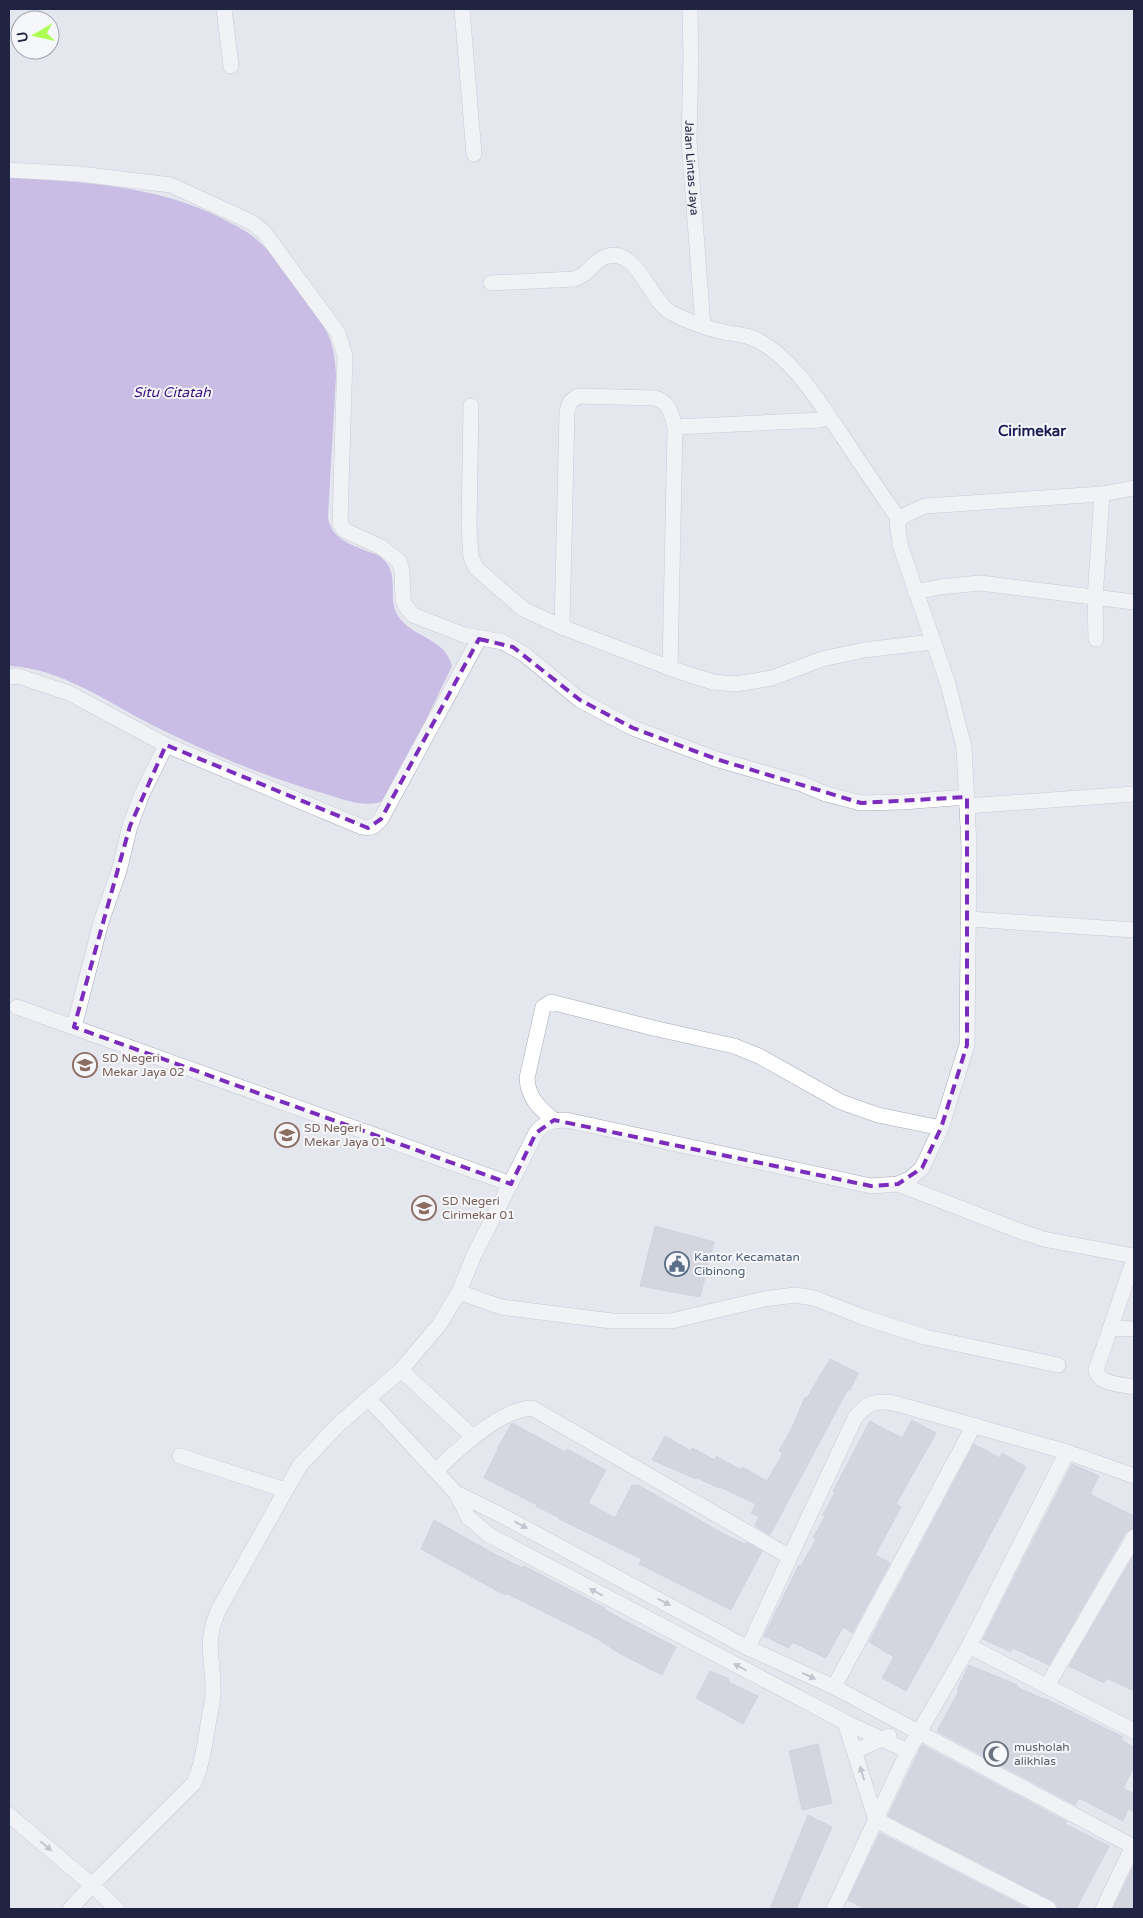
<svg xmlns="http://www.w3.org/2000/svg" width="1143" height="1918" font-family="'Varela Round',sans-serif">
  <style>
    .water { fill: #a788d9 }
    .building { fill: #bcc0cd; stroke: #b6baca }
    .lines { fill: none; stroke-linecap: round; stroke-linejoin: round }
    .street-casing { stroke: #a6a8b8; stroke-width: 16 }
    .secondary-casing { stroke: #a5a8bf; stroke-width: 16 }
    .street { stroke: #fff; stroke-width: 15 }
    .secondary { stroke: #fff; stroke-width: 15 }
    .oneway { fill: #9b9caa }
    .marked { fill: none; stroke: #7b2cbf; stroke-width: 4; stroke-dasharray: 10 6; stroke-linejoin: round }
    .labels { text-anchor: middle; stroke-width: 4; stroke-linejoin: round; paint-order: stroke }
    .street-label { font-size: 12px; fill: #212343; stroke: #f6f7fb }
    .education-label { font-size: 12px; fill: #785e54; stroke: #f6f7fb; text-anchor: start }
    .service-label { font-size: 12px; fill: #4e5e75; stroke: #f6f7fb; text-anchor: start }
    .worship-label { font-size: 12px; fill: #5b616d; stroke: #f6f7fb; text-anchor: start }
    .water-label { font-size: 14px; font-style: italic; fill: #421586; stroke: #f6f7fb }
    .quarter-label { font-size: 15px; font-weight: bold; fill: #1b1c58; stroke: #f6f7fb }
  </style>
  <rect width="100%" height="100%" fill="#e5e7ef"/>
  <path class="water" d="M9,177c73,6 147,7 214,42 11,6 23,11 33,20 17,15 30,33 43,52 23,32 36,43 37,85l-8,141c3,22 22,27 41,35 4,1 10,3 13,6 18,16 6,35 14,54 11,25 50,25 56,54l-64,133c-19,10 -40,2 -59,-4 -61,-17 -121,-42 -177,-70 -45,-23 -91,-57 -143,-59z"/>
  <path class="building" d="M655,1226l59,16 -14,55 -60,-11z
    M830,1359l28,14 -8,17 -2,-1 -78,146 -15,-9 4,-9 -8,-4 5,-9 -36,-17 -1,1 -22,-10 -1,1 -44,-19 13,-24 26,15 1,-3 23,12 1,-4 25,14 1,-3 25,14 16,-28 -4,-2 13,-23 13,-31 2,1z
    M912,1420l24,13 -40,71 5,3 -26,48 15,8 -38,70 -9,-6 -17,31 -34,-16 -3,6 -25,-12 35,-71 2,1 15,-27 -3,-1 12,-22 -2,-1 12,-23 -2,-1 37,-70 32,17z
    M512,1423l53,29 2,-3 39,21 -18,33 27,15 17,-33h6l84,48 23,11 1,-2 16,9 -31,59 -92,-46 3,-5 -83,-40 1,-1 -24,-12 1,-1 -53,-27 14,-29h-1z
    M974,1444l26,14 2,-5 24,14 -92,174 -28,50 -24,-13 12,-21 -25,-15z
    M1072,1464l27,12 -9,18 44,22v12l-8,4 -77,133 -36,-17 -2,4 -28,-13z
    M434,1520l62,35 27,13 1,-2 81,42 -1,1 23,13 49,25 -14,28 -43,-22 -23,-15 -90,-45 -1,2 -84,-46z
    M1134,1555v136l-28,-13 -2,5 -35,-17z
    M969,1665l48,20v2l26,12 1,-1 79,39 -2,3 13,7v20l-11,21 11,6v18l-6,-3 -5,12 -44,-23 -4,7 -138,-74 22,-40 -2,-1z
    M710,1671l19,8 -1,3 30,14 -15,28 -47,-26z
    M818,1744l14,59 -30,7 -13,-59z
    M922,1745l145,77 -2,2 44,22 -33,63h-18l-1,-5 -4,-3 -165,-85z
    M808,1815l24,12 -36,82h-26z
    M880,1833l149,76h-164l-17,-9z
    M1134,1865v44h-21z"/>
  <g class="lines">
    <defs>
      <g id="street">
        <path d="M224,9l7,57"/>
        <path d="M462,9l12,145"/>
        <path id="s1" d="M690,9l1,48 -2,84 14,185"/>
        <path d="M9,170l71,4 91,11 82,38 11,9 74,101 7,23 -5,167 4,7 37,17 18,14 3,10 1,29 3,7 7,8 51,20 39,7 21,12 56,46 53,28 83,31 86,25 24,10 35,9 41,-1 65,-5"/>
        <path d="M491,283l84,-4c3,-2 7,-3 10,-6 7,-5 11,-13 20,-16 32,-12 44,43 65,55 16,9 31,14 49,19 13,3 28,3 40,10 36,20 59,60 82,93 19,29 38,57 58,85"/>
        <path d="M471,406l-2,119 2,32 5,11 47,41 39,18 116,44 35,11 23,2 36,-6 50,-19 42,-9 68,-8"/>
        <path d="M915,592l25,-5 40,-4 154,19"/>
        <path d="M562,627l5,-216 3,-9 8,-6 77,2c15,4 16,16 20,29l146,-7"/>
        <path d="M1096,639l-1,-41 7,-104"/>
        <path d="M670,668l5,-241"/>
        <path d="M9,677l9,-1 51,17 97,52 196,82c9,2 13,-1 19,-8l98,-180"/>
        <path d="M967,806l167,-12"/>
        <path d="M969,919l165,11"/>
        <path d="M17,1007l494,177"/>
        <path d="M74,1027l27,-105 18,-51 11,-45 12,-32 24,-49"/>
        <path d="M554,1120c-15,-12 -26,-22 -27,-42l16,-71 8,-5 102,26 81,18 25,10 82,46 37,13 63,13"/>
        <path d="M898,1184l119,46 26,9 91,17"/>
        <path d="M1134,1259l-38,111c3,15 25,14 38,17"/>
        <path d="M459,1292l42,15 111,14h59l93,-22 31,-4 19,3 49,19 62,20 133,28"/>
        <path d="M1110,1328l24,1"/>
        <path d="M401,1370l71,66"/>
        <path d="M369,1399l87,94 12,24 21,18 356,187 63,29"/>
        <path d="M180,1456l105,34"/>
        <path d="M436,1471c23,-23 63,-61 96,-63l258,149 65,-139c13,-16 19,-18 39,-15l173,49 67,24"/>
        <path d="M456,1493l45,22 247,133 86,39 300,160"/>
        <path d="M969,1646l165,85"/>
        <path d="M748,1648l42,-91"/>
        <path d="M1047,1686l87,-149"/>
        <path d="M834,1687l140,-262"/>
        <path d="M845,1722l31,98 173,89"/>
        <path d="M855,1751l34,-15"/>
        <path d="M117,1909l-25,-24 102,-102c9,-20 11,-42 15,-64 1,-8 4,-18 4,-26 1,-34 -10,-50 6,-84l81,-144 39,-41 62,-54 38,-45 20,-33 15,-37 62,-122c8,-11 17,-13 30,-13l305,66 27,-2 12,-5 12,-11 19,-40 26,-83 2,-199 -5,-99 -16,-63 -47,-136 -4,-25 6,-7 22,-10 177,-12 32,-6"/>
        <path d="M834,1909l74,-158 61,-105 98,-194"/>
        <path d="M1103,1909l30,-63"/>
      </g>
      <path id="secondary" d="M9,1815l83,70 -22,24"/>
    </defs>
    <use href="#street" class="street-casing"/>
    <use href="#secondary" class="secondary-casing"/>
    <use href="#street" class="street"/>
    <use href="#secondary" class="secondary"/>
  </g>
  <defs><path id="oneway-solid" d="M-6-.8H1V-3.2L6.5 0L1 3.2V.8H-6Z" transform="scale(1.25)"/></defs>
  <g class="oneway">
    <use href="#oneway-solid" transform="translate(521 1525) rotate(28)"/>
    <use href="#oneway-solid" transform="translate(596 1592) rotate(-152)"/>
    <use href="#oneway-solid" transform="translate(664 1602) rotate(28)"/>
    <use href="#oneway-solid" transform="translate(740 1667) rotate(-152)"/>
    <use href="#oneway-solid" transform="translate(809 1676) rotate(25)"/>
    <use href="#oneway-solid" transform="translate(862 1773) rotate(-107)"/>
    <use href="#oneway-solid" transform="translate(46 1846) rotate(40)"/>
  </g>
  <path d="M0 0H1143V1918H0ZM479,639l34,8 67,53 53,28 83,31 145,44 106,-6v248l-26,83 -19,40 -24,16 -27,2 -317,-66 -18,13 -25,51 -437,-157 56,-201 36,-81 202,83 13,-9z" fill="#e5e7ef" fill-opacity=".55" fill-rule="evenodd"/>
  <path class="marked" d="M479,639l34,8 67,53 53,28 83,31 145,44 106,-6v248l-26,83 -19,40 -24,16 -27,2 -317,-66 -18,13 -25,51 -437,-157 56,-201 36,-81 202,83 13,-9z"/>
  <defs>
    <symbol id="school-ring" viewBox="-11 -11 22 22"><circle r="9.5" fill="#f6f7fb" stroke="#8d6e63" stroke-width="1.5"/><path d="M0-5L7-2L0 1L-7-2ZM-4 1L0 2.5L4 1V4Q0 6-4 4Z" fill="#8d6e63"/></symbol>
    <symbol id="civic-ring" viewBox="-11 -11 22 22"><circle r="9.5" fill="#f6f7fb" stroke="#5c6f8a" stroke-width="1.5"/><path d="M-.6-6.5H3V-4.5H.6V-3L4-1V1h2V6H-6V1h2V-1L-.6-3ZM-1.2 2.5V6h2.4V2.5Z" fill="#5c6f8a"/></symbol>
    <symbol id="mosque-ring" viewBox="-11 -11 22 22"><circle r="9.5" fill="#f6f7fb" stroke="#6b7280" stroke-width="1.5"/><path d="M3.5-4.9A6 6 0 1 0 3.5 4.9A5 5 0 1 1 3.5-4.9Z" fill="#6b7280"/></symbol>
  </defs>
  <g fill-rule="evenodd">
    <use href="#school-ring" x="71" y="1051" width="28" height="28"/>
    <use href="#school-ring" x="273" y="1121" width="28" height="28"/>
    <use href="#school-ring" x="410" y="1194" width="28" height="28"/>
    <use href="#civic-ring" x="663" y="1250" width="28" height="28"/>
    <use href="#mosque-ring" x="982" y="1740" width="28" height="28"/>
  </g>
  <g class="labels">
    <g class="street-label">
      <text dy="4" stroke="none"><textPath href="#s1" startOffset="159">Jalan Lintas Jaya</textPath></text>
    </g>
    <g class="education-label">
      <text x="102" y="1062">SD Negeri<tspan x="102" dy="14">Mekar Jaya 02</tspan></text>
      <text x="304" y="1132">SD Negeri<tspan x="304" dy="14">Mekar Jaya 01</tspan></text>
      <text x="442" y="1205">SD Negeri<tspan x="442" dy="14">Cirimekar 01</tspan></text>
    </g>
    <g class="service-label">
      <text x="694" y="1261">Kantor Kecamatan<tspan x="694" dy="14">Cibinong</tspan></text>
    </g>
    <g class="worship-label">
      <text x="1014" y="1751">musholah<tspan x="1014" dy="14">alikhlas</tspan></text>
    </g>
    <g class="water-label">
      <text x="172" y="397">Situ Citatah</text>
    </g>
    <g class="quarter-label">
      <text x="1032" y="436">Cirimekar</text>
    </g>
  </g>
  <rect width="1143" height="1918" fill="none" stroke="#212343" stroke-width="20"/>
  <g transform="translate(35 35) rotate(261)"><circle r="24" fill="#f6f7fb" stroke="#a1a2b1"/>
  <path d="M0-4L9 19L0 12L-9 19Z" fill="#adfe53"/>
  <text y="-8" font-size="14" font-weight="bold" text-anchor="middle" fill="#212343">U</text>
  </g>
</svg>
